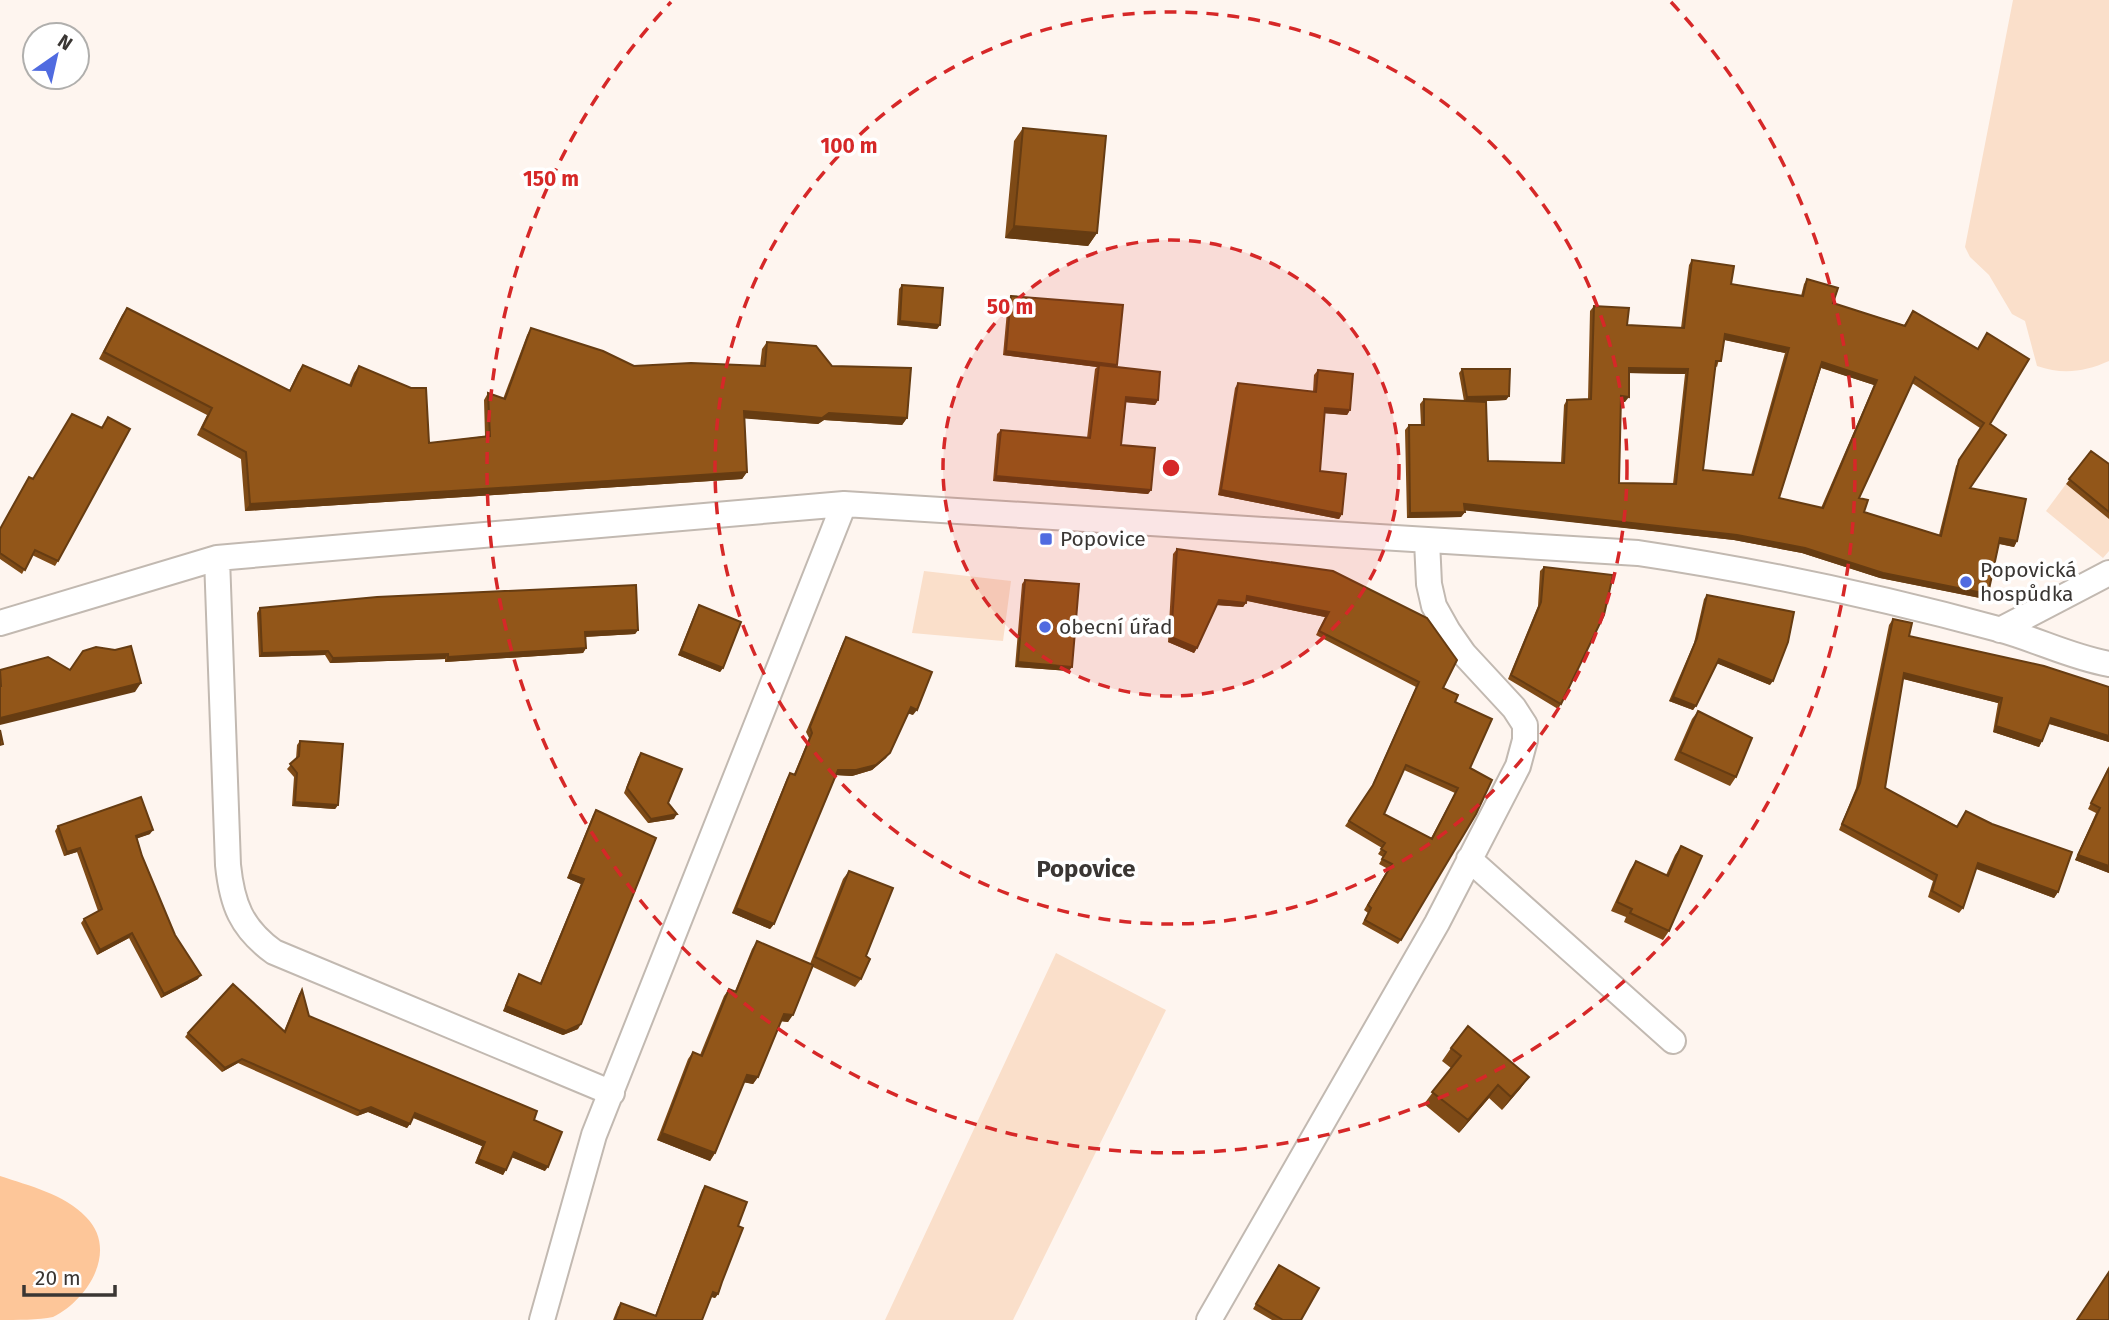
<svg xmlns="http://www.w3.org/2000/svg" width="2109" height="1320" font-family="'Fira Sans',sans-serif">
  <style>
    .green { fill: #fadfca }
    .water { fill: #fdc699 }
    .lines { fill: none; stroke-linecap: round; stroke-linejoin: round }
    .street-casing { stroke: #c2b9b1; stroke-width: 28 }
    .street { stroke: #fff; stroke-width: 24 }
    .wall { fill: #7e4a16; fill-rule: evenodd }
    .shaded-wall { fill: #663c12 }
    .building { fill: #925619; stroke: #663c12; stroke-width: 2; fill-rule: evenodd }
    .ring { fill: none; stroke: #d62828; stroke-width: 3.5; stroke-dasharray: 12 9 }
    .poi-dot { fill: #506be0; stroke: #fff; stroke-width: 2.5 }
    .labels { text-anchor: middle; stroke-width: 7; stroke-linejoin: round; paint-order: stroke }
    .poi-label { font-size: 21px; fill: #3a3633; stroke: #fff; text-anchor: start }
    .quarter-label { font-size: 24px; font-weight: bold; fill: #3a3633; stroke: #fff }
    .centre { fill: #d62828; stroke: #fff; stroke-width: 3.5 }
    .ring-label { font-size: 21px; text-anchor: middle; font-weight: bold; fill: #d62828; stroke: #fff; stroke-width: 7; stroke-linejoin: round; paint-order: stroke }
  </style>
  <rect width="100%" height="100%" fill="#fef5ef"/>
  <path class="green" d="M2013,0h96v361c-25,11 -46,14 -72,5l-12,-45 -13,-7 -23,-39 -19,-18 -5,-10z
    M2066,484l43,35v32l-6,7 -57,-47z
    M924,571l87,10 -8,60 -91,-8z
    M1056,953l110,57 -153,310h-128z"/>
  <path class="water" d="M0,1176c30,10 64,18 86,41 33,33 2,83 -33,100 -14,3 -37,3 -53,3z"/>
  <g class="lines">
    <defs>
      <path id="street" d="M217,558l11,307c4,39 13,63 46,87l338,141
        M0,623l217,-65 627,-54 794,49c121,18 242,44 360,76 38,10 72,28 111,35
        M2000,630l109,-57
        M1469,859l204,182
        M542,1320l52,-185 250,-631
        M1209,1320l228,-397 81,-157 7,-26v-15l-11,-17 -50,-54 -16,-23 -14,-25 -5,-22 -2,-43"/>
    </defs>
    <use href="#street" class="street-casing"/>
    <use href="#street" class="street"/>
  </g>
  <path class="wall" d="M1023,128l74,105 -9,13 -83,-8 9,-97z
    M1692,260l39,24 70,12 3,-12 3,-5 26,24 71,22 9,-14 64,38 10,-16 3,91 -20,64 47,53 -3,6 -15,-3 -11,50 -3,5 -105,-21 -78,-25 -68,-13 -269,-30v2l-4,5 -54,1 -2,-88 4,-5h12l-1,-21 4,-5 40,2 -5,-28 3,-4 47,27 -3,4 -35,2 17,59 73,2 3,-58 3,-5 21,-1 2,-88 4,-5 33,19 54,3 8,-63zM1724,340l61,13 -34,122 -48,-5 12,-104 2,1zM1821,368l53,17 -53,123 -42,-10zM1629,373l56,1 -12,110 -54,-1 2,-81h4zM1912,383l68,45 -24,38 -17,69 -75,-23 -5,-14z
    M902,285l38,40 -3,4 -40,-4 2,-36z
    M1011,296l105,71 42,33 -3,5 -29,-3 -5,43 30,45 -3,4 -155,-13 4,-47 4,-4 86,8 8,-69 2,-2 -94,-12 5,-55z
    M127,308l162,83 9,-19 5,-7 46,20 5,-12 5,-7 70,77 56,-7 -1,-36 4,-7 15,6 24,-64 4,-7 103,38h126l2,-17 5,-7 65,24 75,52 -5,7 -78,-5 -6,4 -74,-6 3,54 -5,7 -497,32 -4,-52 -44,-24 10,-20 -108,-56 23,-44z
    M1318,370l32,40 -3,5 -23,-2 -4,58 22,43 -3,5 -121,-24 17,-107 3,-5 75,9 1,-17z
    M2091,451l18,13v55l-43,-35z
    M0,528l58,33 -3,5 -23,-11 -10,19 -22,-15z
    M1177,549l156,22 122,131 15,66 -69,172 -3,4 -36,-20 6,-11 -4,-3 24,-41 -9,-5 4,-7 -5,-3 4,-6 -37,-22 25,-36 46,-103 -100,-52 9,-18 -78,-16 -4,6 -26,-2 -20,43 -3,5 -26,-11 5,-88zM1404,770l51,23 -24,45 -47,-24z
    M1544,567l17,137 -3,5 -50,-30 30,-73 2,-35z
    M1025,580l44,91 -54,-4 7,-83z
    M1707,595l63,90 -53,-22 -24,47 -24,-9 25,-58 10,-44z
    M699,605l24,63 -3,4 -42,-17 18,-45z
    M260,608l378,22 -3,4 -50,3 1,11 -3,5 -138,9v-3l-115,4 -5,-8 -66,2 -2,-44z
    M1893,619l16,17 200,51v55l-60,-18 -7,17 -3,6 -46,-15 5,-29 -95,-24 -18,109 72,38 9,-15 92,81 -4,6 -78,-29 -13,39 -4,5 -31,-16 5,-16 -94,-51 17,-42 33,-163z
    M846,637l67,78 -5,-2 -22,45 -14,12 -20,6 -16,-1 -62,149 -4,5 -38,-16 55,-135 3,-5 4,1 15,-36 -3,-6 37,-90z
    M1698,711l38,66 -6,9 -56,-26 18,-41z
    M300,741l38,64 -3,4 -43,-3 2,-29 -7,-8 9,-10 1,-14z
    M641,753l27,50 6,16 -26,4 -24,-30 14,-36z
    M2109,766v107l-34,-13 21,-47 -8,-4z
    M596,810l-18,219 -15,6 -60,-24 13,-32 3,-5 21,9 41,-99 -14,-6 26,-63z
    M58,826l92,8 -13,4 5,18 33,79 23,44 -37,19 -32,-60 -32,17 -16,-32 3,-4 14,-8 -21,-59 -13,4 -9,-25z
    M1681,846l-12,85 -6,9 -39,-18 2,-5 -15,-6 19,-41 6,-9 30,14 9,-20z
    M849,871l17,85 -5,23 -6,8 -42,-20 -25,55 -7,-1 -23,56 -5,7 -9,-2 -29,71 -5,8 -53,-21 31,-81 5,-7 7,3 24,-59 5,-7 6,2 17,-42 5,-8 53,23 33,-85z
    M302,990l7,26 225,104 11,51 -33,-14 -9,18 -28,-12 7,-17 -69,-28 -6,10 -39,-16 -11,4 -119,-53 -16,9 -37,-35 3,-4 96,-2 15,-37z
    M1451,1048l78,29 -9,12 -18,21 -13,-12 -30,35 -35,-29 27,-36 -9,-7z
    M705,1186l33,40 -20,68 -3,4 -4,-1 -9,23h-89l5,-13 3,-4 34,13 47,-126z
    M1276,1269l25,51h-29l-19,-11z"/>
  <path class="shaded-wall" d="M1014,226l83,7 -9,13 -83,-8z
    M900,321l40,4 -3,4 -40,-4z
    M1725,334l64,14 -4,5 -64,-14z
    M1006,351l111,14 -3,4 -15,-4 -2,2 -94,-12z
    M1822,362l55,18 -3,5 -55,-18z
    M1629,368l59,1 -3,5 -59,-1z
    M1509,396l-3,4 -42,2 3,-5z
    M1621,396l8,1 -4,5h-8z
    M1126,397l32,3 -3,5 -32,-3z
    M1325,408l25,2 -3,5 -26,-2z
    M744,411l85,2 78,5 -5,7 -78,-5 -6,4 -79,-6z
    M747,472l-5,7 -497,32 5,-7z
    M996,476l155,14 -3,4 -155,-13z
    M1221,490l121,24 -3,5 -121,-24z
    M1464,504l273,31 68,13 183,46 -3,5 -105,-21 -78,-25 -68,-13 -273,-30z
    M1465,512l-4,5 -54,1 3,-5z
    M2000,538l17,3 -3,6 -18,-4z
    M1247,596l82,16 -4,5 -81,-17z
    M1219,600l27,3 -3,4 -27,-2z
    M638,630l-3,4 -53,3 3,-5z
    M1171,637l26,11 -3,5 -26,-11z
    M586,648l-3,5 -138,9 3,-5z
    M328,651l-3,4 -66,2 3,-4z
    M681,651l42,17 -3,4 -42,-17z
    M448,654l-3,5 -115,4 3,-5z
    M1719,659l54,22 -3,4 -54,-22z
    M1018,662l54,5 -3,4 -54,-4z
    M1904,673l98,25 -4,5 -98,-25z
    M141,683l-6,9 -135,33v-7z
    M1673,697l23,9 -3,4 -24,-9z
    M911,707l6,3 -4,5 -6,-2z
    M2051,718l58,18v6l-62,-19z
    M1996,726l46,15 -3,6 -46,-15z
    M890,753l-4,5 -14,12 -20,6 -17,-1 3,-5z
    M295,802l43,3 -3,4 -43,-3z
    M677,814l-3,5 -26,4 3,-4z
    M153,830l-3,4 -17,6 3,-4z
    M80,848l-3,4 -13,4 3,-4z
    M2078,855l31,11v7l-34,-13z
    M1978,863l80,29 -4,6 -79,-30z
    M570,874l14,5 -3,5 -14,-6z
    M736,908l38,16 -4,5 -38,-16z
    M132,933l-3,5 -32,17 3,-5z
    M201,975l-3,4 -37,19 3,-4z
    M506,1006l75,18 -3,5 -15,6 -60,-24z
    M784,1014l9,1 -5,7 -9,-1z
    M242,1059l-4,4 -16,9 3,-4z
    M747,1075l11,2 -5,7 -11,-2z
    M1529,1077l-9,12 -18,21 9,-13z
    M1498,1085l-9,13 -30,35 9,-13z
    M371,1107l39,17 -3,4 -39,-16 -11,4 3,-5z
    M415,1113l70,29 -3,4 -70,-29z
    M662,1133l53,20 -5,8 -53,-21z
    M514,1152l34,15 -3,4 -34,-14z
    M478,1159l28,11 -3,5 -28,-12z
    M713,1292l5,2 -3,4 -5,-2z"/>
  <path class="building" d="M1023,128l83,8 -9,97 -83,-7z
    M1692,260l42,6 -3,18 72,12 4,-17 31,9 -5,15 72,23 8,-15 65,38 9,-16 42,26 -39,65 16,11 -36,53 56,11 -9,42 -17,-3 -12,56 -105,-21 -78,-25 -68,-13 -273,-31 1,8 -55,1 -1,-88h15v-26l62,3 2,59 76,2 3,-63 24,-1 3,-93 35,2 -2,17 57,3zM1725,334l64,14 -36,127 -50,-5 13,-109h5zM1822,362l55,18 -54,128 -44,-10zM1629,368l59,1 -12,115 -57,-1 2,-87 8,1zM1915,377l69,46 -25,37 -18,76 -77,-24 4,-12 -9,-2z
    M902,285l41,3 -3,37 -40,-4z
    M1011,296l112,9 -6,60 -111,-14z
    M127,308l163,83 13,-26 48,21 8,-20 52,22h15l3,55 61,-7 -2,-43 17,6 26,-71 72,23 31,15 57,-3 74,3 2,-24 49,4 16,20 79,2 -4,50 -78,-5 -7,5 -78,-7 3,61 -497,32 -4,-52 -44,-24 10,-20 -108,-56z
    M1099,365l61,7 -2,28 -32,-3 -5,48 34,3 -4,42 -155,-14 5,-46 89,8z
    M1462,369h48l-1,27 -42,1z
    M1318,370l35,4 -3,36 -25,-2 -5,63 26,3 -4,40 -121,-24 17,-107 78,9z
    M72,414l30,14 6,-11 22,12 -72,132 -23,-11 -10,20 -25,-17v-24l29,-52 4,2z
    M2091,451l18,13v48l-40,-33z
    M1177,549l156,22 94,47 30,42 -14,28 15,7 -3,7 37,17 -22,49 22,12 -16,34 -75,126 -36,-20 6,-12 -3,-3 24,-41 -10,-5 4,-7 -5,-3 4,-6 -36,-22 24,-36 46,-103 -100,-51 10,-19 -82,-16 -1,7 -27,-3 -22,48 -26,-11zM1406,765l52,23 -26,51 -48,-25z
    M1544,567l69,8 -9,40 -43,89 -50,-29 30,-73z
    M1025,580l54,4 -7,83 -54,-5z
    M636,585l2,45 -53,2 1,16 -138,9v-3l-115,4 -5,-7 -66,2 -2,-45 117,-11z
    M1707,595l87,17 -6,30 -15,39 -54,-22 -23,47 -23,-9 24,-59z
    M699,605l42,17 -18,46 -42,-17z
    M1893,619l19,4 -3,13 135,30 65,21v49l-58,-18 -9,23 -46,-15 6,-28 -98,-25 -19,115 72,39 9,-16 26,13 80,28 -14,40 -80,-29 -15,45 -31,-17 5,-16 -95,-51 18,-41z
    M846,637l86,35 -15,38 -6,-3 -21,46 -14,12 -20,5h-18l-64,154 -38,-16 54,-135 5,2 17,-42 -2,-6z
    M131,646l10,37 -141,35v-32h1l-1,-16 48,-13 22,13 13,-19 13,-4 19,3z
    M1698,711l54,27 -16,39 -56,-25z
    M0,730l3,14 -3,1z
    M300,741l43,3 -5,61 -43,-3 2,-29 -7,-9 9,-8z
    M641,753l41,16 -14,34 9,11 -26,5 -24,-31z
    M2109,768v98l-31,-11 22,-47 -9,-5z
    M141,797l12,33 -17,6 6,20 33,79 26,40 -37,19 -32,-61 -32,17 -16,-31 18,-10 -22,-61 -13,4 -9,-26z
    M596,810l60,28 -75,186 -15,7 -60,-25 13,-32 22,10 43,-105 -14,-5z
    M1681,846l21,10 -33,75 -39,-18 2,-4 -15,-7 19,-41 32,15z
    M849,871l44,17 -27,68 4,3 -9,20 -46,-22z
    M757,941l56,24 -20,50 -9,-1 -26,63 -11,-2 -32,78 -53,-20 31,-81 9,4 27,-67 7,3z
    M233,984l52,48 17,-42 7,26 228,95 -3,9 28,12 -14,35 -34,-15 -8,18 -28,-11 7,-17 -70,-29 -5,11 -39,-17 -11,4 -118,-52 -17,9 -37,-35z
    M1468,1026l61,51 -18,20 -13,-12 -30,35 -36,-28 29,-36 -10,-8z
    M705,1186l42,16 -9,24 5,2 -21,54 -4,12 -5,-2 -11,28h-87l6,-17 35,13z
    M1279,1265l40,23 -18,32h-18l-27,-16z
    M2109,1272v48h-32z"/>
  <circle cx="1171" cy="468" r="228" fill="#d62828" fill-opacity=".12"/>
  <g class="ring">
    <circle cx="1171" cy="468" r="228"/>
    <circle cx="1171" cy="468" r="456"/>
    <path d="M1671 2A684 684 0 1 1 671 2"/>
  </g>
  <g class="poi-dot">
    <rect x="1039" y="532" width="14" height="14" rx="3.5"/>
    <circle cx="1966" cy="582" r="7"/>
    <circle cx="1045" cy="627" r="7"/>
  </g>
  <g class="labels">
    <g class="poi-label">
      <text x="1060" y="546">Popovice</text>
      <text x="1980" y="577">Popovická<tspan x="1980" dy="24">hospůdka</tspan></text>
      <text x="1059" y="634">obecní úřad</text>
    </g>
    <g class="quarter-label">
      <text x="1086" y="877">Popovice</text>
    </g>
  </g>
  <circle cx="1171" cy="468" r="10" class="centre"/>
  <g class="ring-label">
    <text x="849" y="153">100 m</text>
    <text x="551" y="186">150 m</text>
    <text x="1010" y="314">50 m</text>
  </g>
  <g transform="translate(56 56) rotate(34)"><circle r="33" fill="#ffffff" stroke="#b0afad" stroke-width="2"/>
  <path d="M0-5L12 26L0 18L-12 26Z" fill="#506be0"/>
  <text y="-10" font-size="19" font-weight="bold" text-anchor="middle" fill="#3a3633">N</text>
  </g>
  <path d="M24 1285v10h91v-10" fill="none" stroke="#3a3633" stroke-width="3.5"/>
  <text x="35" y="1285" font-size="21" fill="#3a3633" stroke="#ffffff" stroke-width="5" paint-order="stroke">20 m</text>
</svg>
